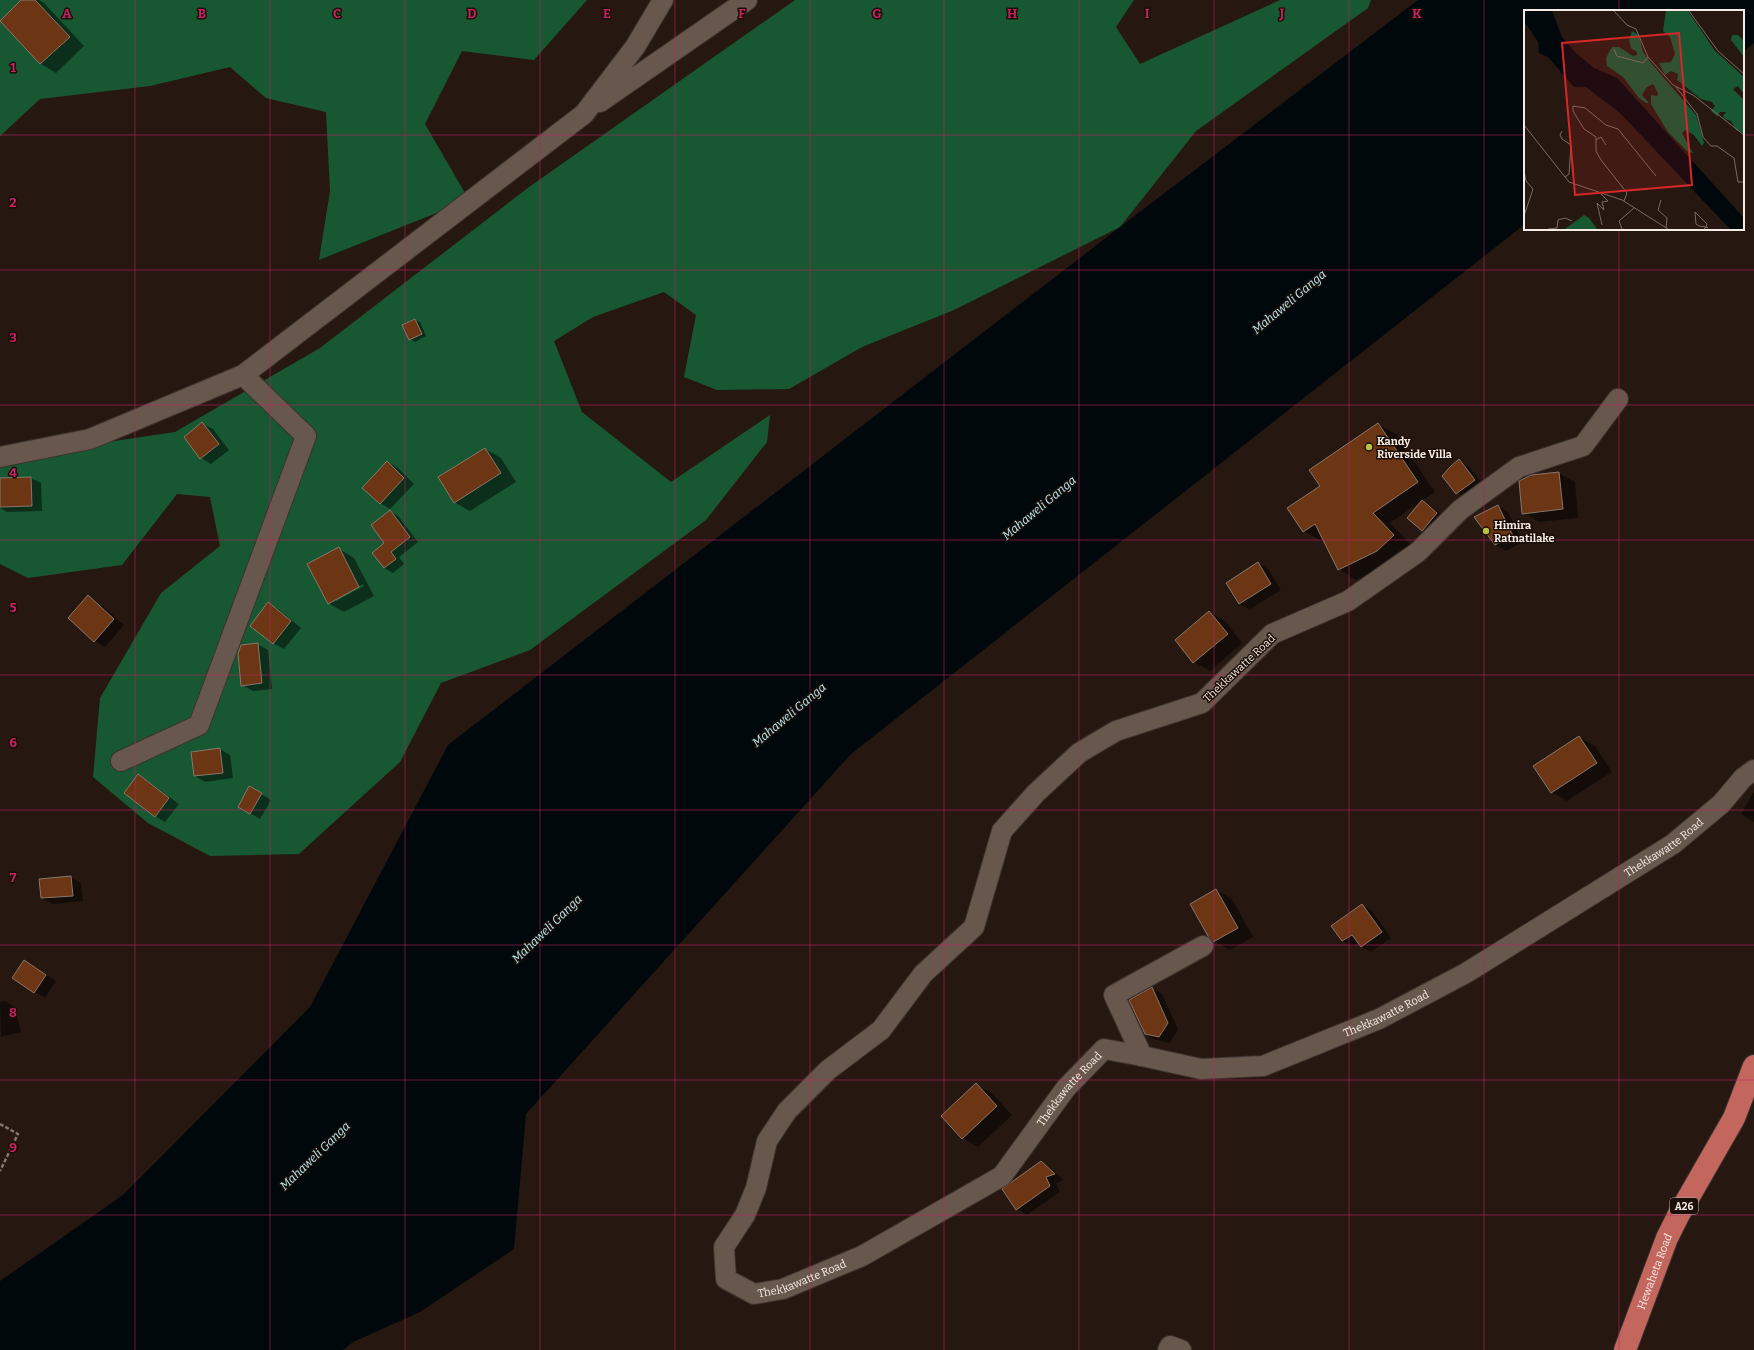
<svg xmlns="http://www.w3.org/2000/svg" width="1754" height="1350" font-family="Bitter,serif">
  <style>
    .forest { fill: #175833 }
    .water { fill: #00080c }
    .shadow { fill: #0007; fill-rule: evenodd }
    .building { fill: #6c3615; stroke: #88766c }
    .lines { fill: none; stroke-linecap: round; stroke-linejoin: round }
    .minor-casing { stroke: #3c322f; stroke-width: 22 }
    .trunk-casing { stroke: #3c322f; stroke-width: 24 }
    .path { stroke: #82766f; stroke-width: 2.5; stroke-dasharray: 4 2; stroke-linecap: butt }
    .minor { stroke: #68574d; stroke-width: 20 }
    .trunk { stroke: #c3675e; stroke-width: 22 }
    .grid { fill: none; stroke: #c52362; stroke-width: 1; stroke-opacity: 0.55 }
    .poi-dot { fill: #b9c046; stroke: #1c0f08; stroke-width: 1.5 }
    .labels { text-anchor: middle; stroke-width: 3; stroke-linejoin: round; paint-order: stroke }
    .shield { fill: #1c0f08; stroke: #b4a9a3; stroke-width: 1 }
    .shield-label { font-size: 10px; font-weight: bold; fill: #f5ebe5 }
    .poi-label { font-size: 11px; font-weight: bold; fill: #f5ebe5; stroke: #1c0f08; text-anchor: start }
    .street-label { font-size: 11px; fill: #f5ebe5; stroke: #1c0f08 }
    .water-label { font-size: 12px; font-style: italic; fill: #b5e9f7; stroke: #1c0f08 }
    .inset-road { fill: none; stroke: #796c65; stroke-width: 1 }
    .view { fill: #d62828; fill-opacity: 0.15; stroke: #d62828; stroke-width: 2 }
    .inset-edge { fill: none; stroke: #f5ebe5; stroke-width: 2 }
    .grid-label { font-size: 13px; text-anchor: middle; font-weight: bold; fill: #c52362; stroke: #1c0f08; stroke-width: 3; stroke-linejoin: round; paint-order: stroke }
  </style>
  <rect width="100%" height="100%" fill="#261810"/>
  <path class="forest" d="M0,0h587l-53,60 -72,-9 -37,73 44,76 -150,60 11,-69 -4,-79 -60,-14 -36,-31 -80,19 -110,13 -40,37z
    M795,0h339l-18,27 24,37 140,-64h91l-3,8 -172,123 -76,96 -166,83 -92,37 -73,42 -72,1 -33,-13 12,-62 -32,-23 -71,25 -39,24 28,71 89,70 99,-67 -3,27 -61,78 -176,130 -89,33 -41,79 -101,92 -89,2 -62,-33 -55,-46 7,-79 61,-105 59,-47 -10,-49 -33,-3 -55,71 -94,13 -28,-14v-106l175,-26 145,-84 209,-161z"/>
  <path class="water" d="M1418,0h336v43l-11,9v-41h-218v213l-674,530 -325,360 -12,135 -94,63 -67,30 -10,8h-343v-69l123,-86 187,-188 138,-262 672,-518z"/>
  <path class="shadow" d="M23,0h16l5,3 40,43 -28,27 -15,-9 -40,-43z
    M415,320l5,2 6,14 -11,6 -5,-3z
    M203,424l10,5 16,21 -18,14 -10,-6z
    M1378,424l18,10 39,58 -45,31 21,22 -17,16 -38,19 -17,-11 -15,-30 -3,2 -17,-10 17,-44z
    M485,449l16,9 15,24 -46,29 -16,-9z
    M1459,461l10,6 15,19 -17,13 -10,-6z
    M388,462l10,6 16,16 -24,25 -10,-6z
    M1559,473l16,9 3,36 -39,4 -16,-9z
    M31,478l10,5 1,28 -35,1 -7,-4v-29z
    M1422,501l10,6 15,12 -14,17 -24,-18z
    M1498,506l10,6 15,30 -17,9 -10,-6 -21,-27z
    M390,511l8,5 20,26 -19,15 5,7 -11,9 -9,-5z
    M339,549l15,9 20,38 -30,16 -16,-9zM363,584l1,2 -28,15v-3z
    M1258,563l10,6 13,21 -31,19 -10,-5z
    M88,596l10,6 26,23 -19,22 -10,-6z
    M268,604l10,5 23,19 -17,21 -11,-6z
    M1209,612l16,9 17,22 -32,28 -16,-9z
    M257,644l11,6 4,39 -19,2 -11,-6z
    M1579,737l16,9 17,26 -45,29 -15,-9z
    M220,749l10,6 3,23 -28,4 -10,-6z
    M139,775l40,29 -14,18 -10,-6z
    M250,787l21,13 -11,19 -21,-12z
    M1753,793h1v29l-13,-8z
    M71,877l10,6 2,18 -31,3 -10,-6z
    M1216,890l16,9 21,38 -23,13 -16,-9z
    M1362,905l10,6 19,27 -20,14 -10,-6 -2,-3 -6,3 -10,-5 -11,-15z
    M24,961l32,20 -11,17 -32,-20z
    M1152,988l10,6 16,35 -8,14 -14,-3 -11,-6z
    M5,1001l10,6 6,25 -20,5 -1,-35z
    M976,1085l16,8 20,22 -34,32 -15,-9z
    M1041,1163l10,6 13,11 -8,3 4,9 -33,23 -10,-6 -14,-19z"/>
  <path class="building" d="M21,0h14l35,37 -30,27 -40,-43z
    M415,319l7,15 -13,6 -7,-15z
    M202,422l17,22 -19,15 -16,-22z
    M1378,423l40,59 -45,31 21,22 -17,16 -39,19 -23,-46 -12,8 -16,-24 33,-22 -11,-16z
    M485,448l16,25 -47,30 -16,-26z
    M1459,459l16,21 -19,14 -14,-18 8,-9z
    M387,461l17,17 -24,26 -18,-16z
    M1559,472l4,37 -41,5 -3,-33 12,-6z
    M31,477l1,29 -32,1v-29z
    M1422,500l15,13 -15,18 -15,-13z
    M1498,505l15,31 -18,9 -21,-28z
    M390,510l20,27 -19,15 5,7 -12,9 -12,-15 12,-10 -13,-18z
    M339,547l20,40 -31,17 -21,-40z
    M1258,562l13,22 -32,20 -13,-21z
    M88,595l26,24 -20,23 -26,-24z
    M268,602l23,19 -18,23 -23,-18z
    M1209,611l19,23 -35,29 -18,-23z
    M258,643l4,40 -21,3 -3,-32 3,-9z
    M1579,736l18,27 -46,30 -18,-27z
    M220,748l3,25 -29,3 -3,-24z
    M138,774l31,24 -14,19 -31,-24z
    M249,786l13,7 -12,21 -12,-7z
    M71,876l2,20 -32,2 -2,-19z
    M1216,889l22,39 -25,14 -5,-6 -18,-32z
    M1362,904l20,28 -21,15 -9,-12 -10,6 -11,-15z
    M24,960l22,15 -12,18 -22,-15z
    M1152,987l16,36 -9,14 -14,-3 -16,-34z
    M976,1083l21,23 -35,33 -21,-23z
    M1041,1161l14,13 -9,3 4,9 -34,24 -14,-21z"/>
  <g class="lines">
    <defs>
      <g id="minor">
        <path d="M600,102l147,-102"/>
        <path id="s1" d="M1618,399l-35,47 -64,21 -59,43 -42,42 -70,49 -76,33 -70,69 -86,28 -37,22 -43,40 -34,38 -28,96 -51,47 -42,56 -53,40 -41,41 -20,30 -11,47 -11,27 -21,32 2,32 28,15 29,-5 79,-33 140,-80 64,-88 38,-39 38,7 59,13 62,-3 116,-47 87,-46 207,-129 48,-40 22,-26 11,-8"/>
        <path d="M0,457l90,-18 153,-64 341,-261 51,-67 28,-47"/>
        <path d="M121,761l78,-36 107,-289 -63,-61"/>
        <path d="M1142,1056l-28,-61 89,-49"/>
        <path d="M1168,1350l2,-4 11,4"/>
      </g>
      <g id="trunk">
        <path id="s2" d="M1625,1350l42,-112 12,-24 55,-96 20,-52"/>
      </g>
    </defs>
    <use href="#minor" class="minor-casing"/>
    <use href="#trunk" class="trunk-casing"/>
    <path class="path" d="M0,1124l18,10 -18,37"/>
    <use href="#minor" class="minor"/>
    <use href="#trunk" class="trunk"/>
  </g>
  <path class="grid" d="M135,0v1350M270,0v1350M405,0v1350M540,0v1350M675,0v1350M810,0v1350M944,0v1350M1079,0v1350M1214,0v1350M1349,0v1350M1484,0v1350M1619,0v11M0,135h1525M1743,135h11M1619,229v1121M0,270h1754M0,405h1754M0,540h1754M0,675h1754M0,810h1754M0,945h1754M0,1080h1754M0,1215h1754"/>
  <g class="poi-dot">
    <circle cx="1369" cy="447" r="4"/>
    <circle cx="1486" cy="531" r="4"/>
  </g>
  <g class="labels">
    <rect class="shield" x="1670" y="1198" width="28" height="16" rx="3"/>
    <g class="shield-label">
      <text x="1684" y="1210">A26</text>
    </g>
    <g class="poi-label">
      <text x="1377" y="445">Kandy<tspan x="1377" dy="13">Riverside Villa</tspan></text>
      <text x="1494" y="529">Himira<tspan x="1494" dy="13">Ratnatilake</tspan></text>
    </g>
    <g class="street-label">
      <text transform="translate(1239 668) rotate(-43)" y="4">Thekkawatte Road</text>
      <text dy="4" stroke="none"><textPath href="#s1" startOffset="2406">Thekkawatte Road</textPath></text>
      <text dy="4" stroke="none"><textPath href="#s1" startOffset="2082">Thekkawatte Road</textPath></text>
      <text dy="4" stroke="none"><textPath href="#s1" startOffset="1734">Thekkawatte Road</textPath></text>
      <text dy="4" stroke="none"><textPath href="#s2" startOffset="84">Hewaheta Road</textPath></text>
      <text dy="4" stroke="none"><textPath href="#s1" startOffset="1398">Thekkawatte Road</textPath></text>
    </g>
    <g class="water-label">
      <text transform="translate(1289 302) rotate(-40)" y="4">Mahaweli Ganga</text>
      <text transform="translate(1039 508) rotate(-40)" y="4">Mahaweli Ganga</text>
      <text transform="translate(789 715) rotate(-40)" y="4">Mahaweli Ganga</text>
      <text transform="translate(547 929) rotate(-44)" y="4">Mahaweli Ganga</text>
      <text transform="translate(315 1156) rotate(-44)" y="4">Mahaweli Ganga</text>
    </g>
  </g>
  <g transform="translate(1524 10)">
    <rect width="220" height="220" fill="#261810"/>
    <path d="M142,1h22l27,40 29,26v17l-6,-8 -5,3 11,11v33l-8,-3 -5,-9 -6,-2 -2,-3 3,-4h-6l-3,4 -6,-5 4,-5 -3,-4 -11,-3 -10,-8 -14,-11 1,-6 -7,-3 -6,4 -6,-12 12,-1 4,-8 -5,-17 -7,-6zM108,21l7,4 4,17 8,11 45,52 8,28 -2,3 -8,-11 -9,-5 -3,3 11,20 -5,-1 -20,-20 -17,-28v-9l6,1 1,-3 -5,-9 -6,3 -5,8 7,8h-3l-7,-5 -16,-21 -16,-11 -1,-8 6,-11h7l14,9 4,-1v-3l-6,-4 -2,-8zM208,25h6l6,6v16l-13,-17zM60,205l5,3 8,11h-32z" fill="#175833"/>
    <path d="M0,1h28l10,26 14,16 18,15 23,10 127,140v11h-14l-110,-116 -34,-26h-12l-26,-30 -9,-4 -1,-11 -14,-21z" fill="#00080c"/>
    <path class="inset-road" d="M90,1l13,14 9,4 12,28 25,28 20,10 51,40M165,1l29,40 26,23M90,39l3,7 26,7 5,-6M152,77l21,27 6,23 8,9h6l17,12 4,24h6M0,115l45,57 53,18 46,29M38,121l-2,4 2,4 9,6 -2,29 -4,3M72,130l5,-3 5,8M0,161l2,10 7,8 -9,27M77,184l7,7 -6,1 2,8 -7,-7 5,22M137,190l-3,10 9,8 -1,10M100,191l3,-8 -26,-33 -5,-9v-14l-12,-8 -11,-18v-5l12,2 21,17 12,4 38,47M24,219l9,-1 1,-8 7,-2 7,3M98,219l-3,-8 15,-13M180,219l2,-2 1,-3 -12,-12 1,12 3,2 7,1 2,1"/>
    <path class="view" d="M155,23l13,152 -117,10 -13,-152z"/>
    <rect width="220" height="220" class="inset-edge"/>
  </g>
  <g class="grid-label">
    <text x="67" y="18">A</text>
    <text x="202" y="18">B</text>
    <text x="337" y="18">C</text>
    <text x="472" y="18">D</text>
    <text x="607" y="18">E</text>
    <text x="742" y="18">F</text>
    <text x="877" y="18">G</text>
    <text x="1012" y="18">H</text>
    <text x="1147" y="18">I</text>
    <text x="1282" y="18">J</text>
    <text x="1417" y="18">K</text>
    <text x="13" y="72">1</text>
    <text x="13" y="207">2</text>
    <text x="13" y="342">3</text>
    <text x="13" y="477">4</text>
    <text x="13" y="612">5</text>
    <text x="13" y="747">6</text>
    <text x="13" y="882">7</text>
    <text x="13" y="1017">8</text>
    <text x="13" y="1152">9</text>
  </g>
</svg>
